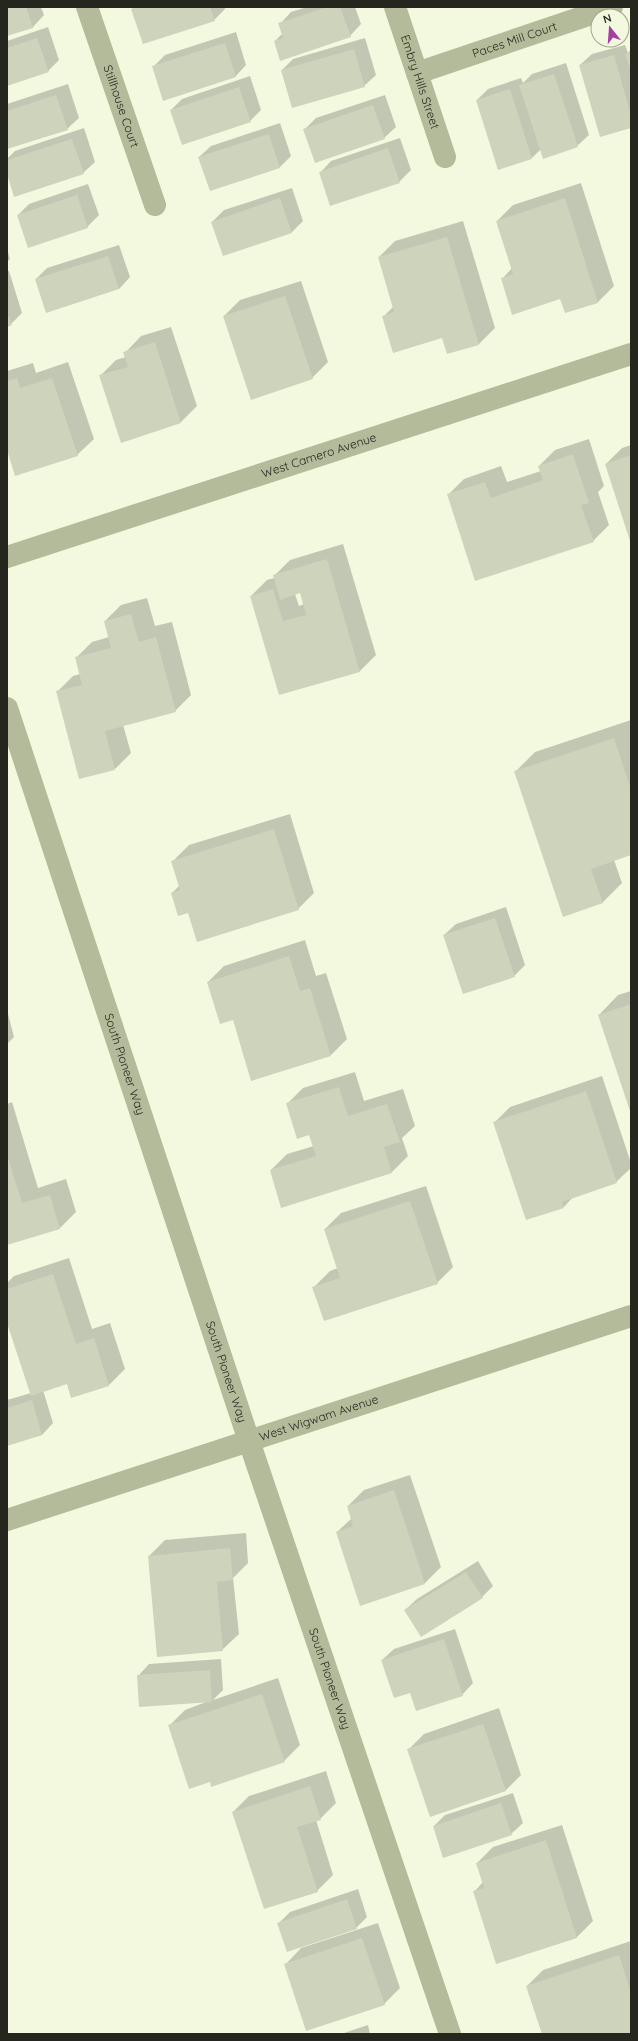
<svg xmlns="http://www.w3.org/2000/svg" width="638" height="2041" font-family="Quicksand,sans-serif">
  <style>
    .shadow { fill: #0003; fill-rule: evenodd }
    .building { fill: #cdd4bb }
    .lines { fill: none; stroke-linecap: round; stroke-linejoin: round }
    .minor { stroke: #b3bb9b; stroke-width: 22 }
    .labels { text-anchor: middle; stroke-width: 3; stroke-linejoin: round; paint-order: stroke }
    .street-label { font-size: 12px; fill: #25271e; stroke: #f2f9df }
  </style>
  <rect width="100%" height="100%" fill="#f2f9df"/>
  <path class="shadow" d="M7,7h34l3,8 -11,12 -26,8z
    M135,7h90v2l-11,11 -82,-11z
    M307,7h48l6,17 -11,12 -75,5 8,-8 -3,-9 11,-12z
    M48,27l11,33 -11,11 -41,14v-44z
    M236,32l10,33 -11,12 -81,-11 11,-11z
    M365,38l11,37 -12,11 -82,-16 11,-11z
    M625,45l3,8 3,-4v78l-51,-62 12,-11z
    M566,63l23,72 -12,11 -36,3 -9,9 -55,-58 11,-11 33,-11 2,5 9,-9z
    M250,76l11,34 -11,11 -79,-11 11,-11z
    M68,84l11,34 -12,11 -60,19v-44z
    M385,95l11,32 -12,11 -80,-8 12,-12z
    M280,123l11,33 -11,11 -69,23 -12,-33 12,-11z
    M84,128l11,34 -12,11 -76,-2v-12l8,-8z
    M400,138l11,32 -12,12 -79,-9 11,-12z
    M581,183l33,103 -16,16 -32,10 -5,-14 -59,-19 10,-11 -15,-47 16,-16z
    M88,184l11,31 -12,12 -69,-12 11,-11z
    M292,188l11,33 -11,11 -80,-10 12,-12z
    M463,221l32,107 -16,16 -31,9 -5,-16 -59,-21 10,-10 -15,-49 16,-16z
    M119,245l11,32 -11,12 -83,-10 11,-11z
    M7,249l3,10 -3,3z
    M7,271h2l13,42 -11,11 -4,1z
    M301,281l27,81 -16,16 -88,-62 16,-16z
    M171,327l26,79 -16,16 -59,20 -22,-66 16,-16 10,-3 -1,-4 16,-17z
    M68,362l26,77 -17,16 -70,-8v-76l26,-8 3,10z
    M589,439l15,47 -6,6 11,33 -16,16 -145,-46 16,-16 37,-13 6,16 34,-11 -2,-5 16,-16z
    M631,445v97l-25,-78 16,-16z
    M343,544l33,111 -16,16 -80,23 -29,-98 16,-16 7,-2v-2l16,-16zM300,592l4,12 -5,2 -4,-12z
    M147,598l8,28 17,-4 19,73 -16,16 -52,14 8,28 -16,16 -58,-77 16,-16 7,-2 -4,-16 16,-16 17,-5 -4,-16 16,-16z
    M631,720v134l-17,6 8,23 -20,20 -87,-131 20,-20z
    M290,814l24,79 -16,16 -110,3 -16,-19 8,-8 -7,-24 16,-16z
    M506,907l19,58 -11,11 -70,-41 12,-11z
    M305,940l11,36 10,-3 21,66 -16,16 -79,25 -18,-62 -26,-36 16,-16z
    M631,991v121l-32,-97 19,-20z
    M7,1010l7,27 -7,7z
    M355,1072l9,29 39,-12 12,37 -13,12 6,18 -16,16 -110,35 -11,-37 16,-16 27,-8 -4,-12 -23,-30 16,-16z
    M602,1076l29,87v5l-15,14 -42,14 -10,11 -70,-84 16,-16z
    M12,1102l26,86 28,-9 10,33 -16,16 -53,16v-140z
    M426,1186l27,81 -16,16 -123,4 16,-16 8,-3 -13,-39 16,-16z
    M69,1258l23,71 18,-6 15,46 -16,16 -37,12 -5,-14 -24,7 10,33 -11,12 -35,9v-44l24,-7 -24,-73v-37l7,-7z
    M410,1475l31,92 -16,16 -64,21 -24,-72 15,-14 -4,-12 16,-16z
    M246,1533l2,30 -15,15 6,56 -17,16 -73,-94 16,-16z
    M478,1561l15,25 -11,11 -77,13 12,-11z
    M455,1629l18,54 -11,12 -51,-4 -29,-31 12,-11z
    M221,1659l2,31 -10,10 65,-22 22,67 -16,16 -74,20 -41,-55 16,-16 21,-8 -68,-26 11,-12z
    M499,1708l22,67 -16,16 -97,-41 16,-16z
    M326,1771l10,32 -16,16 -4,1 17,55 -16,16 -84,-79 16,-16z
    M513,1793l10,30 -12,11 -77,-8 11,-11z
    M562,1825l31,96 -16,16 -80,26 -23,-71 9,-10 -6,-19 16,-16z
    M358,1889l9,28 -11,11 -77,-5 11,-11z
    M378,1923l22,65 -16,16 -99,-39 16,-17z
    M631,1941v93h-88l-16,-48 16,-16z
    M368,2025l2,9h-29z"/>
  <path class="building" d="M7,7h19l7,21 -26,8z
    M138,7h72l5,14 -72,23 -12,-35z
    M327,7h13l11,30 -71,24 -6,-20 9,-3 -5,-15z
    M37,38l12,34 -42,14v-38z
    M225,43l11,34 -73,24 -11,-35z
    M354,49l11,38 -73,21 -11,-38z
    M631,52v19l-6,-17z
    M614,55l17,60v13l-31,9 -21,-72z
    M554,74l24,73 -35,12 -24,-74z
    M239,87l12,35 -69,23 -12,-35z
    M510,89l22,70 -34,11 -22,-70z
    M56,95l12,35 -61,19v-38z
    M373,105l12,34 -70,24 -12,-34z
    M269,134l11,34 -70,23 -12,-34z
    M72,139l12,35 -70,23 -7,-23v-14z
    M388,148l12,35 -70,23 -11,-34z
    M77,195l11,33 -60,20 -11,-33z
    M280,198l12,35 -69,23 -12,-34z
    M565,198l33,105 -33,10 -5,-14 -48,16 -11,-37 12,-4 -17,-53z
    M447,237l32,108 -32,9 -5,-16 -49,15 -11,-37 12,-4 -16,-55z
    M108,256l11,33 -73,24 -11,-34z
    M285,296l28,83 -62,21 -28,-84z
    M7,312l5,13 -5,2z
    M155,342l26,81 -60,20 -22,-68 29,-8 -5,-15z
    M17,378l3,10 32,-10 26,78 -63,20 -8,-26v-69z
    M573,454l16,49 -8,2 13,37 -119,39 -28,-87 38,-12 6,16 52,-18 -5,-14z
    M631,455v89l-26,-80z
    M327,559l33,113 -81,23 -29,-99 23,-7 10,32 23,-6 -6,-22 -20,7 -7,-25z
    M131,614l8,28 17,-5 20,75 -71,19 10,39 -36,9 -23,-88 26,-6 -7,-28 36,-9 -7,-27z
    M614,738l17,52v65l-40,14 12,34 -40,14 -49,-146z
    M274,829l25,81 -102,32 -9,-29 -10,3 -7,-23 9,-3 -9,-29z
    M495,918l20,59 -52,17 -20,-59z
    M289,956l11,35 10,-3 21,68 -80,25 -18,-61 -13,4 -13,-42z
    M631,1004v110l-33,-99z
    M339,1087l9,29 39,-12 13,38 -16,5 8,26 -111,35 -11,-38 46,-14 -7,-21 -12,4 -11,-36z
    M586,1091l31,92 -55,19 2,6 -38,12 -33,-98z
    M7,1154l15,49 28,-8 10,34 -53,16z
    M410,1201l28,83 -114,37 -12,-34 28,-9 -16,-49z
    M53,1274l23,70 18,-6 15,48 -38,12 -4,-14 -36,12 -24,-73v-34z
    M32,1400l10,35 -35,11v-38z
    M394,1490l31,94 -65,22 -24,-74 17,-6 -6,-20z
    M230,1548l3,32 -16,2 6,69 -66,6 -9,-101z
    M466,1572l17,26 -62,39 -17,-27z
    M444,1639l19,57 -47,15 -6,-18 -16,5 -13,-38z
    M210,1670l2,32 -73,5 -2,-32z
    M262,1694l23,68 -74,25 -1,-5 -21,7 -21,-64z
    M483,1724l23,67 -76,26 -23,-68z
    M310,1786l11,34 -24,7 21,65 -54,17 -32,-97z
    M501,1803l11,32 -69,23 -10,-32z
    M546,1840l31,98 -81,26 -23,-73 11,-3 -8,-25z
    M347,1899l10,30 -70,23 -10,-29z
    M362,1938l23,67 -79,26 -22,-67z
    M619,1955l12,38v41h-89l-16,-48z"/>
  <g class="lines">
    <g class="minor">
      <path id="s1" d="M87,7l68,198"/>
      <path id="s2" d="M395,7l50,150"/>
      <path id="s3" d="M417,73l195,-66"/>
      <path id="s4" d="M7,557l624,-203"/>
      <path id="s5" d="M7,708l242,733 201,593"/>
      <path id="s6" d="M7,1520l624,-204"/>
    </g>
  </g>
  <g class="labels">
    <g class="street-label">
      <text dy="4" stroke="none"><textPath href="#s3" startOffset="103">Paces Mill Court</textPath></text>
      <text dy="4" stroke="none"><textPath href="#s2" startOffset="79">Embry Hills Street</textPath></text>
      <text dy="4" stroke="none"><textPath href="#s1" startOffset="105">Stillhouse Court</textPath></text>
      <text dy="4" stroke="none"><textPath href="#s4" startOffset="328">West Camero Avenue</textPath></text>
      <text dy="4" stroke="none"><textPath href="#s5" startOffset="375">South Pioneer Way</textPath></text>
      <text dy="4" stroke="none"><textPath href="#s5" startOffset="699">South Pioneer Way</textPath></text>
      <text dy="4" stroke="none"><textPath href="#s6" startOffset="328">West Wigwam Avenue</textPath></text>
      <text dy="4" stroke="none"><textPath href="#s5" startOffset="1023">South Pioneer Way</textPath></text>
    </g>
  </g>
  <rect width="638" height="2041" fill="none" stroke="#25271e" stroke-width="16"/>
  <g transform="translate(610 28) rotate(343)"><circle r="19" fill="#f2f9df" stroke="#a0a592"/>
  <path d="M0-3L7 15L0 10L-7 15Z" fill="#a53ea2"/>
  <text y="-6" font-size="11" font-weight="bold" text-anchor="middle" fill="#25271e">N</text>
  </g>
</svg>
